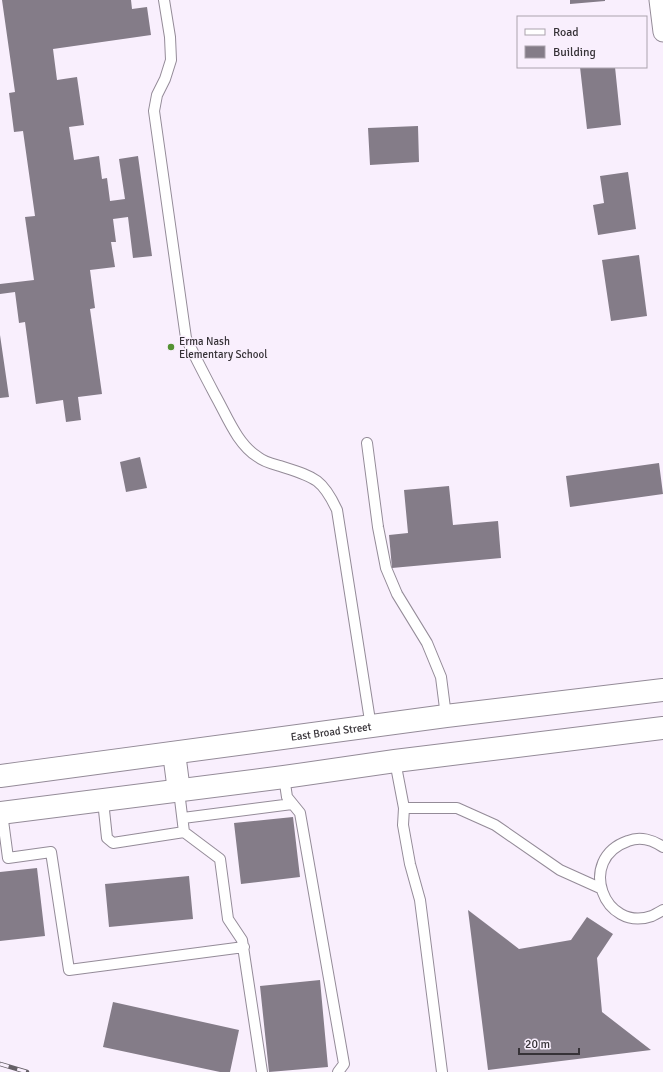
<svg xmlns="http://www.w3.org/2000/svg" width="663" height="1072" font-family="Signika,sans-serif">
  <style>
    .building { fill: #847c88 }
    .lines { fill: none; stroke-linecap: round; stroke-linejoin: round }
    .service-casing { stroke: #948b98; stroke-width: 12 }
    .minor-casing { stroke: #948b98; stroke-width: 21 }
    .secondary-casing { stroke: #948b98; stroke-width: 24 }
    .service { stroke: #fff; stroke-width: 10 }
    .minor { stroke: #fff; stroke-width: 19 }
    .secondary { stroke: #fff; stroke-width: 22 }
    .rail-casing { stroke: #656067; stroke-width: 4.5 }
    .rail { stroke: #f9effd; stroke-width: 3; stroke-dasharray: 9; stroke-linecap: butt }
    .poi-dot { fill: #549233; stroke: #f9effd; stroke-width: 1.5 }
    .labels { text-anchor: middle; stroke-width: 3; stroke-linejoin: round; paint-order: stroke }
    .poi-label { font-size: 11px; fill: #363237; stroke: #f9effd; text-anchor: start }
    .street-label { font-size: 11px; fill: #363237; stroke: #f9effd }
  </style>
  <rect width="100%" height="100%" fill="#f9effd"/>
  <path class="building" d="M2,0h129l1,9 15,-2 4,28 -98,14 4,31 20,-3 7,48 -15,2 5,33 25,-4 3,23 5,-1 3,23 15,-2 -6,-40 19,-3 14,100 -19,2 -5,-41 -15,2 3,23h-5l4,25 -25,3 5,38 -5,1 12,85 -24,3 3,23 -15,2 -3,-22 -27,4 -11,-82 -6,1 -4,-31 -15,2v-10l34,-4 -9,-63 10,-1 -12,-85 -9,1 -5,-39 6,-1z
    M570,0h35v1l-35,3z
    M580,67h35l6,58 -34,4z
    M418,126l1,36 -49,3 -2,-37z
    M628,172l8,57 -38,6 -5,-30 11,-2 -4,-27z
    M639,255l8,61 -36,5 -9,-61z
    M0,335l9,62 -9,1z
    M140,457l7,31 -21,4 -6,-30z
    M659,463l4,31 -93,13 -4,-31z
    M449,486l4,39 45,-4 3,37 -109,10 -3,-33 19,-2 -4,-43z
    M293,817l7,60 -59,7 -7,-61z
    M37,868l8,68 -45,5v-69z
    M189,876l4,43 -84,8 -4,-43z
    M468,910l51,39 52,-9 16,-23 26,17 -16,24 5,54 49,38 -163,20z
    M320,980l8,87 -59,5 -9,-86z
    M113,1002l126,28 -9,42h-10l-117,-25z"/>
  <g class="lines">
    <defs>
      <path id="service" d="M164,0l6,37 1,23 -6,19 -8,16 -3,16 32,227c9,19 19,38 29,57 12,21 22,49 43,62 6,5 15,7 22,9 34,11 42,12 57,44l34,217
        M367,443l11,84 8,41 11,26 30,49 14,34 5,39
        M395,761l9,47h53l38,17 65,45 40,18
        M284,777l3,20 13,16 44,251 -6,8
        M179,791l5,41 36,27 8,60 14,21 20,132
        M103,801l4,37 6,5 71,-11
        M404,808l-1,17 7,39 10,36 22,172
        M2,813l6,45 43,-6 18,118 175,-23
        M183,818l109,-14
        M663,847c-10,-7 -23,-11 -35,-6 -52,18 -24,92 24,75 4,-2 8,-4 11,-6"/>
      <path id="minor" d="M659,0l4,32"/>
      <g id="secondary">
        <path d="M174,753l5,38"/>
        <path id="s1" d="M0,776l446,-60 217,-26"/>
        <path d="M0,813l284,-36 111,-16 268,-33"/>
      </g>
    </defs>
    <use href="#service" class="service-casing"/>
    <use href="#minor" class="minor-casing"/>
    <use href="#secondary" class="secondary-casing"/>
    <use href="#service" class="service"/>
    <use href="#minor" class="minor"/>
    <use href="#secondary" class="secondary"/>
    <defs>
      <path id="rail" d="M0,1064l27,8"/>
    </defs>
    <use href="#rail" class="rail-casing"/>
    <use href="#rail" class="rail"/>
  </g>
  <circle class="poi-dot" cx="171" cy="347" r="4"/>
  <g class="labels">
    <g class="poi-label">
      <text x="179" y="345">Erma Nash<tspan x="179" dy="13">Elementary School</tspan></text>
    </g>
    <g class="street-label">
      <text dy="4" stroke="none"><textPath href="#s1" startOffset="334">East Broad Street</textPath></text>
    </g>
  </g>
  <rect x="517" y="16" width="130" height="52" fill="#f9effd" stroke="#aba3ae"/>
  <rect x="525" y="29" width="20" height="6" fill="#ffffff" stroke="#aba3ae"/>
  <text x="553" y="36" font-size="12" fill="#363237">Road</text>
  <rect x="525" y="46" width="20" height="12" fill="#847c88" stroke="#aba3ae"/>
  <text x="553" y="56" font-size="12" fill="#363237">Building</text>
  <path d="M519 1048v6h60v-6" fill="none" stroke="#363237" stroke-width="2"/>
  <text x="525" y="1048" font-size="12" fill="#363237" stroke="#f9effd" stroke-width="3" paint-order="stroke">20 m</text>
</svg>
